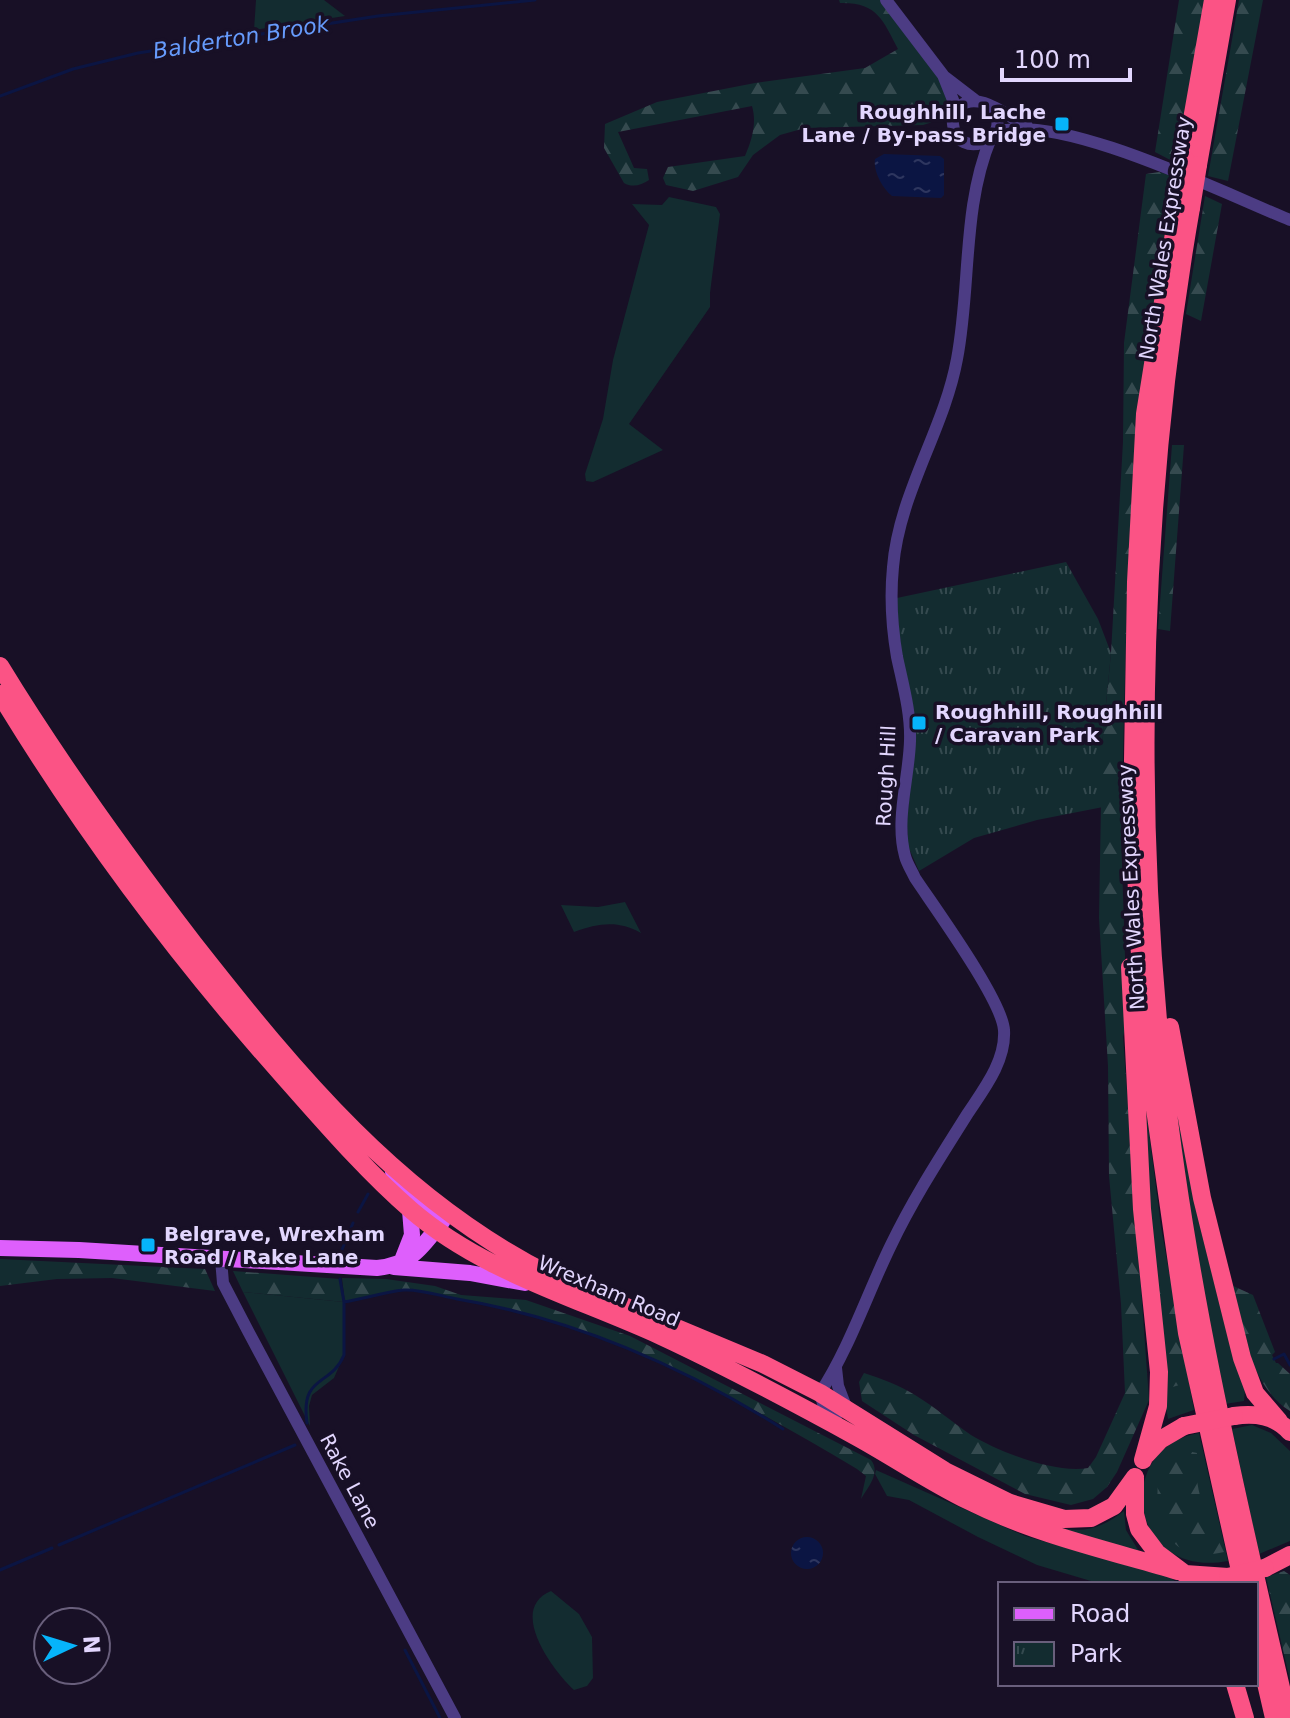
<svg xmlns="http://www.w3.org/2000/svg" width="1290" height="1718" font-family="'DejaVu Sans',sans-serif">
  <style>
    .grass { fill: #132c30 }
    .forest { fill: url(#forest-firs) }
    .park { fill: url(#park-tufts) }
    .water { fill: url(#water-ripples) }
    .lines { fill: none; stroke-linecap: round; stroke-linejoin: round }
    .stream { stroke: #0b1543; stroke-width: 3 }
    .minor { stroke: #4c3c84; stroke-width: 12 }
    .major { stroke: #de5ffc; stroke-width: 16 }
    .highway { stroke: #fb5385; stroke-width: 18 }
    .highway-bridge { stroke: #fb5385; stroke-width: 18 }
    .poi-dot { fill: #06b4fa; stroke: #181026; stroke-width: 3 }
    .labels { text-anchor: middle; stroke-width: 7; stroke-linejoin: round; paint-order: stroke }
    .poi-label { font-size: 20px; font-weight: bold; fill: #e2d6fe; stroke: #181026; text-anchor: start }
    .street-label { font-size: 20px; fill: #e2d6fe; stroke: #181026 }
    .water-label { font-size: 22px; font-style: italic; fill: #669bfc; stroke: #181026 }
  </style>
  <defs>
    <pattern id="forest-firs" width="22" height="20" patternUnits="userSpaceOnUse" patternTransform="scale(2)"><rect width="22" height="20" fill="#132c30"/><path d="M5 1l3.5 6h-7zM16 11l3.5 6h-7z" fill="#354a4f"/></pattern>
    <pattern id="park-tufts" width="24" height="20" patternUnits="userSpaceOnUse" patternTransform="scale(2)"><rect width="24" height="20" fill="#132c30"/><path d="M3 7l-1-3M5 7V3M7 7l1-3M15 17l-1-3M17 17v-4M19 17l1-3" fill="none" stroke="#354a4f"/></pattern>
    <pattern id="water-ripples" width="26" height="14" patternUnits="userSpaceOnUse" patternTransform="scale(2)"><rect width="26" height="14" fill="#0b1543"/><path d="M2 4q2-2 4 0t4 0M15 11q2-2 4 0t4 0" fill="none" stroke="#2e365f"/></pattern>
  </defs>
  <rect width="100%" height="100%" fill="#181026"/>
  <path class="grass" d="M256,0h68l21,16 -91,14z
    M669,197l47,10 4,7 -10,79v14l-81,117 34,26 -70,32 -7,-1 -1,-7 18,-55 10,-59 36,-135 -17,-21 30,1z
    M625,902l16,31c-23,-13 -42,-10 -67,-1l-13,-27 37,2z
    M1137,1037l24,190 33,183 -26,9 -4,-23z
    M1170,1063l75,326 -1,12 -19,3c-24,-113 -45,-226 -55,-341z
    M243,1292l101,10v53l-10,23 -22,17 -3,11 1,20z
    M1252,1425l19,8 19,18v90l-31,13 -27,-125z
    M1199,1433l29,128c-100,19 -116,-113 -29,-128z
    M876,1470l149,66 145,41 8,7h-77l-64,-19 -59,-28 -69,-37 -22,-4 -12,-22z
    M1124,1511l2,19 14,23 -101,-29c38,8 53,11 85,-13z
    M551,1591l28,23 13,23 1,41 -6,8 -13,4c-21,-19 -67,-81 -23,-99z"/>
  <path class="forest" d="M839,0h42l56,74 12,29c-6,14 -12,18 -26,22l-118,3 -25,7 -27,20 -15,22 -45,14 -27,-6 -3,-7 5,-11 77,-11c7,-16 12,-33 7,-50l-134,26 16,36 13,1 2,11c-8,5 -16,8 -25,3l-20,-35 1,-24 52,-22 98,-19 110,-15 33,-19c-15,-29 -21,-47 -58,-46z
    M1179,0h27l-28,164 -23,-12z
    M1239,0h24l-35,181 -20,-5z
    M1159,172l14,4 -26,180 -20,240 -6,238 6,185 -4,18 26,363 -32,72 -10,15 -14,12 -22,6 -46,-11 -111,-59 -52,-34 -3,-19 5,-9c18,6 35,12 51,22 20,12 37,27 56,40 28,17 85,39 117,33l8,-11 29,-64 -4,-89 -12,-128 -1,-110 -9,-148 3,-172 9,-93 12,-211 1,-99 22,-169z
    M1205,196l17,8 -21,117 -15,-7z
    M1172,445h12l-14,186 -12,-2z
    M0,1259l205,10 10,22 -103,-13 -55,1 -57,7z
    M1152,1265l17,6 20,111 -26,8z
    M233,1271l107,8 4,23 -101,-10z
    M342,1278l44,1 49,7 26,9 65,5 104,36 241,124c10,13 -3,27 -10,39l5,-23 -9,-7c-123,-73 -254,-146 -397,-170 -17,-3 -37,-9 -55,-9 -19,0 -41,9 -60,13z
    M1231,1285l22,10 22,57 -3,3 4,8h2l12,11v37c-40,-25 -48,-84 -59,-126z
    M1183,1450l14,3c-5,37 11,67 27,99 -38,9 -62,-8 -66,-47 -1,-10 -1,-23 3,-32 5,-9 14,-17 22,-23z
    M1284,1571l6,4v105l-24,-103z"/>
  <path class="park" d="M1066,562l32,57 13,34 -9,92 1,62 -66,13 -63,18 -55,33 -11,-25 -1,-24 8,-84 -16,-101 -2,-39z"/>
  <path class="water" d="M884,154l56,2 4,3v36l-3,3 -49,-2c-10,-8 -19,-25 -17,-37z
    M791 1553a16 16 0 1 1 32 0a16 16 0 1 1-32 0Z"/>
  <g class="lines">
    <path class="stream" d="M0,96l73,-27 65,-16 240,-37 157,-16
      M358,1212l10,-18
      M341,1252l12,-29
      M344,1302c19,-3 40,-10 60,-12 16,-1 37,6 53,9 115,19 228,68 326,130
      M1274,1359l10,-5 6,11
      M307,1423c-7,-49 24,-36 37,-68v-53l-4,-23
      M59,1545l236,-100
      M0,1570l52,-22
      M405,1650l35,68"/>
    <path class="minor" d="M886,0l57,75 14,35
      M945,77l30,23
      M989,105c31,34 -33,58 -36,19 -1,-7 2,-12 6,-17 19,-18 50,11 68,19
      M995,133c59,-24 233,62 295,87
      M221,1259l2,24 25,48 207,387
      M836,1368l2,18 8,21
      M836,1419l-11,-9 -5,-17c30,-46 47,-99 71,-148 22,-46 50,-89 77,-132 16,-24 38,-52 36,-83 -2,-30 -69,-122 -89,-152 -3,-7 -8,-14 -10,-22 -10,-36 4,-78 5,-115 1,-28 -7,-56 -13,-84 -5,-29 -7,-60 -4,-90 6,-74 51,-137 64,-208 14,-73 5,-152 34,-221"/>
    <path class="major" d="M393,1172l16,22 33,28
      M0,1248l79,2 298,18c39,-4 48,-26 71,-54
      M401,1263l11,-28 -2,-25
      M394,1267l76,6 55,10"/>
    <path class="highway" d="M1185,159l28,-159
      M1198,165l29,-165
      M1179,202l-34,212 -9,168 -3,178 5,170 12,144 37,259 56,251
      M1191,208c-49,281 -59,586 -27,871 24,216 75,427 124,639
      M0,666c59,97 125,188 194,278 102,130 206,256 356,331l213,89 57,29 125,78 65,32 54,16 27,-1 23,-12 21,-29
      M0,694c83,137 179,265 285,384 40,45 81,93 126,132 72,62 165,87 250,126 67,31 132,66 196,101 38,21 73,45 112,64 66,33 138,49 209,70
      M1130,967l12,242 17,163 -1,34 -15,54
      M1170,1027l32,171 40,160 13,35 24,28
      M1234,1416c21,-3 41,-1 56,16
      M1146,1455l14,-15 24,-14
      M1135,1478v36l4,15 18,24 28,21 43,3
      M1265,1568l25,-13
      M1256,1640l18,78
      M1235,1684l10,34"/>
    <path class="highway-bridge" d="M1179,202l6,-43
      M1191,208l7,-43
      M1184,1426l50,-10
      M1228,1577l37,-9"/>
  </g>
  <g class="poi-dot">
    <rect x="1054" y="116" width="16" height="16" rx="4"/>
    <rect x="911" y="715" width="16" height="16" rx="4"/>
    <rect x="140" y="1237" width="16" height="16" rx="4"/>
  </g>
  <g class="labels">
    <g class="poi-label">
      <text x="1046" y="119" text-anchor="end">Roughhill, Lache<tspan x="1046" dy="23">Lane / By-pass Bridge</tspan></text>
      <text x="935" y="719">Roughhill, Roughhill<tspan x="935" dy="23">/ Caravan Park</tspan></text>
      <text x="164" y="1241">Belgrave, Wrexham<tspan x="164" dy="23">Road / Rake Lane</tspan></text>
    </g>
    <g class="street-label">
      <text transform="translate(1165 238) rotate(-81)" y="7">North Wales Expressway</text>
      <text transform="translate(886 776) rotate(-87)" y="7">Rough Hill</text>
      <text transform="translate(1131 887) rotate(-93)" y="7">North Wales Expressway</text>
      <text transform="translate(609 1291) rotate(23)" y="7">Wrexham Road</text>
      <text transform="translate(350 1481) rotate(62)" y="7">Rake Lane</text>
    </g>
    <g class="water-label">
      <text transform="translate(241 37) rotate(-9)" y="8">Balderton Brook</text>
    </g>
  </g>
  <rect x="998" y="1582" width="260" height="104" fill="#181026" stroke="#695f7c" stroke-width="2"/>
  <rect x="1014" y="1608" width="40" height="12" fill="#de5ffc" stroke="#695f7c" stroke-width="2"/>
  <text x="1070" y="1622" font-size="24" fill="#e2d6fe">Road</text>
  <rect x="1014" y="1642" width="40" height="24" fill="url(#park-tufts)" stroke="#695f7c" stroke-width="2"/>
  <text x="1070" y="1662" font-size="24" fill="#e2d6fe">Park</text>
  <g transform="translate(72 1646) rotate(86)"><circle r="38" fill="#181026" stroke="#695f7c" stroke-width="2"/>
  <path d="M0-6L14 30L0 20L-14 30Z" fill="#06b4fa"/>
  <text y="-12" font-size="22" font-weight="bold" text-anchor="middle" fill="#e2d6fe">N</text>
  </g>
  <path d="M1002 68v12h128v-12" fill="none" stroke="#e2d6fe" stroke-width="4"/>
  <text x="1014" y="68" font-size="24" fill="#e2d6fe" stroke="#181026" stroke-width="6" paint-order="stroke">100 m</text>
</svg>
